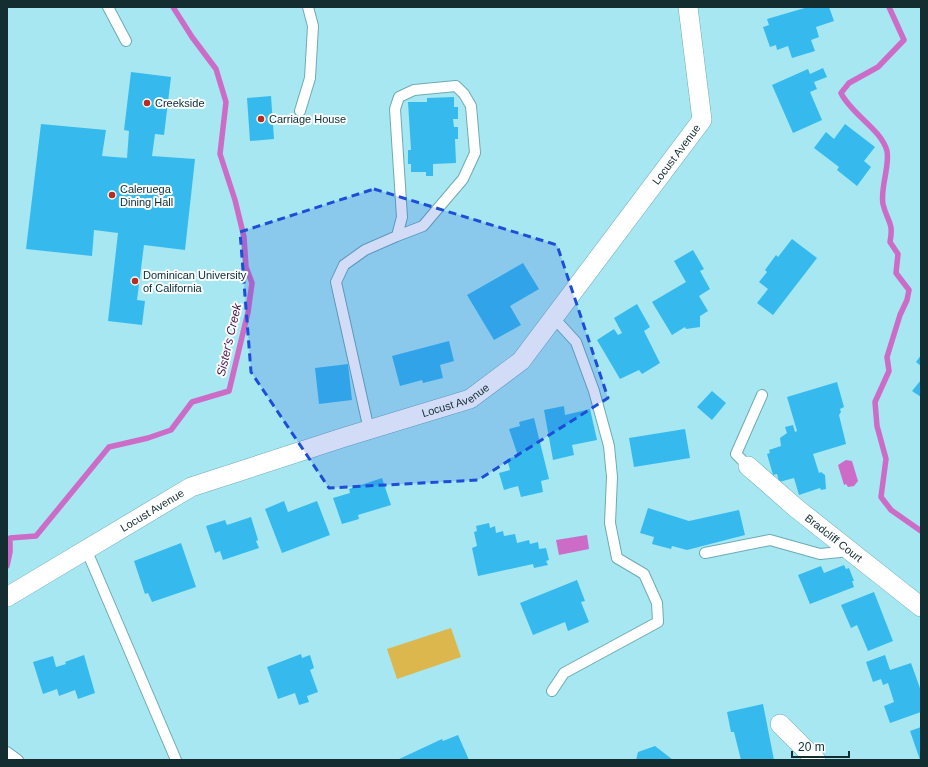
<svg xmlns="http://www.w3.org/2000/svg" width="928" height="767" font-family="Helvetica,sans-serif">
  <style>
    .green { fill: #dcb74d }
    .water { fill: #cc6cc7 }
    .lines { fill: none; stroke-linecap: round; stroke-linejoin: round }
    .stream { stroke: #cc6cc7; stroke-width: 5.5 }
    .building { fill: #36baee }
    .service-casing { stroke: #6cabb5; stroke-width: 12 }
    .minor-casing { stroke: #6cabb5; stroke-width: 20 }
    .service { stroke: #fff; stroke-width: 10 }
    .minor { stroke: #fff; stroke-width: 19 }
    .marked { fill: #1d4ed8; fill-opacity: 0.2; stroke: #1d4ed8; stroke-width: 3; stroke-dasharray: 8 5; stroke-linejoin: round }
    .poi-dot { fill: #b92c20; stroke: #f6fcfd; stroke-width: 1.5 }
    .labels { text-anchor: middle; stroke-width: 4; stroke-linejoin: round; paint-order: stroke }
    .poi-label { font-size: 11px; fill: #132d31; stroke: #f6fcfd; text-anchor: start }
    .street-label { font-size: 11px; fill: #132d31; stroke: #f6fcfd }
    .water-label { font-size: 12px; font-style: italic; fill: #4e114c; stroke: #f6fcfd }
  </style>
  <rect width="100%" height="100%" fill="#a6e7f2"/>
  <path class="green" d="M451,628l10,29 -64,22 -10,-30z"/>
  <path class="water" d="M846,460l6,1 6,20 -4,5 -6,1 -2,-3 -2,1 -6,-20z
    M587,535l2,14 -30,6 -3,-15z"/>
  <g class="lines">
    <path class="stream" d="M889,7l15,33 -26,27 -29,16 -8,10c10,21 40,36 46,58 3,15 -7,37 -4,53 4,18 11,17 7,38l8,12 -2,19 13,17 -2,10 -7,15 -13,42 2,14 -14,31 2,24 9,33 -5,38 10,13 30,21
      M7,566l3,-14v-14l26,-2 73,-89 39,-9 23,-8 21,-28 37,-11 19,-79 4,-29 -6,-16 -2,-30 -9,-37 -15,-46 6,-52 -10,-33 -24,-32 -19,-30"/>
  </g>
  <path class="building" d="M808,7h21l5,14 -18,6 3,10 -8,3 4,11 -23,7 -4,-12 -11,4 -1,-5 -6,2 -7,-20 6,-2 -2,-6z
    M823,68l4,9 -13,5 3,7 -7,3 12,28 -29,13 -21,-48 36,-16 2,5z
    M131,72l40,5 -7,58 -9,-1 -3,22 43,3 -10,91 -41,-5 -7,55 8,1 -3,24 -34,-4 10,-88 -24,-3 -2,26 -66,-7 15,-125 65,6 -4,26 25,2 2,-27 -5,-1z
    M271,96l3,43 -24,2 -3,-43z
    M454,97v10h4v12h-5l1,8h4v12h-3l1,24 -23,1v12h-7v-4h-15v-8h-3v-14h3l-3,-48h19v-4z
    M845,124l30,23 -11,14 7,6 -14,19 -20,-16 2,-3 -25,-19 12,-16 8,7z
    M792,239l25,19 -44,57 -16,-12 11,-14 -9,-7 8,-10 -2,-2 11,-15 2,2z
    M693,250l11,19 -4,2 10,18 -11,7 9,15 -8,5v11l-14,2 -1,-2 -13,8 -20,-33 34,-20 -12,-21z
    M523,263l16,26 -29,17 11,19 -27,15 -27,-45z
    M637,304l13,23 -6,4 16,32 -18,11 -3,-4 -19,9 -23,-39 17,-11 4,6 4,-2 -8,-15z
    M449,341l5,20 -14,4 3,13 -20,5 -1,-3 -22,6 -8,-30z
    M921,355v11l-5,-4z
    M348,364l4,36 -33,4 -4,-36z
    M921,380v17l-9,-6z
    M837,382l7,25 -4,2 1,3 -2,3 7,29 -33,10 6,19 2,-1 4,3 1,14 -5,1 -1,-2 -21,7 -5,-17 -15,4 -2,-8 -4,1 -6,-21 3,-1 -1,-3 12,-4 -1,-8 7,-5 -2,-6 8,-2 2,7 2,-1 -10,-34z
    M712,391l14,12 -14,17 -15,-13z
    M564,406l1,9 25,-6 7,31 -25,5 2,10 -21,5 -9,-50z
    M534,418l15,61 -8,2 2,11 -22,5 -3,-11 -14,4 -5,-17 11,-3 -3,-11 11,-3 -9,-27 11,-3 -1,-4z
    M685,429l5,29 -56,9 -5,-29z
    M382,478l9,27 -33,10 1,4 -17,5 -9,-26 17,-5 -1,-4z
    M284,501l4,11 29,-11 13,34 -48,18 -17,-44z
    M648,508l41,13 50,-11 6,25 -58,15 -15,-4 -1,3 -19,-5 2,-7 -14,-4z
    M251,517l7,23 -2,1 3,7 -36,12 -3,-9 -5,2 -9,-27 19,-6 2,5z
    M489,523l1,5 5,-2 1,7 7,-2 1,5 11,-2 2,9 12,-3 1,4 8,-2 1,7 7,-1 3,12 -3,1 2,4 -14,3 -1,-4 -55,12 -6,-28 5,-2 -3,-14 3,-1 -1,-5z
    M181,543l15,44 -44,15 -4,-9 -3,1 -11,-33z
    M844,565l2,4 3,-1 5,13h-2l2,6 -44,17 -12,-29 23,-9 3,7z
    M577,580l8,21 -4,1 8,20 -21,9 -3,-9 -32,13 -13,-32z
    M874,592l19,49 -25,10 -11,-26 -6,3 -10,-23z
    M301,654l1,4 8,-3 4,13 -4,2 8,22 -11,4 2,6 -10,3 -4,-12 -17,6 -11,-32z
    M84,655l11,38 -17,6 -3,-9 -16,6 -2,-7 -14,5 -10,-32 20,-6 3,11 10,-3 -1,-2z
    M885,655l5,15 21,-7 10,28v21l-31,11 -6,-17 10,-4 -6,-19 -5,2 -2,-6 -8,3 -7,-20z
    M763,704l11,56h-33l-7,-28h-3l-4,-20z
    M921,727v33h-1l-10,-29z
    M458,735l11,25h-72l45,-21 1,2z
    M655,746l18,14h-37l2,-8z"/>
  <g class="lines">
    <defs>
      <path id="service" d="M108,7l18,34
        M300,111l10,-33 3,-52 -5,-19
        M369,430l-33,-148 8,-17 21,-15 32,-14 5,-19 -7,-108 4,-12 15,-7 42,-4 8,8 7,12 4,47 -12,26 -40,47 -26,10
        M748,466l-12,-12 26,-59
        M86,549l90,211
        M705,553l65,-13 50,14 30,-3
        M552,691l12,-18 94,-51 -1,-19 -13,-29 -27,-16 -7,-35 2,-46 -3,-31 -15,-55 -18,-49 -22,-24
        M7,752l11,8"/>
      <g id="minor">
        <path id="s1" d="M748,466l48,42 125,99"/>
        <path id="s2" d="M7,597l184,-110 154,-50 125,-38 51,-38 181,-241 -14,-113"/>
        <path d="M780,724l36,36"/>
      </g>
    </defs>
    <use href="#service" class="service-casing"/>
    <use href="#minor" class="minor-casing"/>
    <use href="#service" class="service"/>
    <use href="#minor" class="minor"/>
  </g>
  <path class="marked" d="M374,189l183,56 51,153 -130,82 -149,8 -78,-116 -11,-140z"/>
  <g class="poi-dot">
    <circle cx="147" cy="103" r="4"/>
    <circle cx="261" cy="119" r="4"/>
    <circle cx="112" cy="195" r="4"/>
    <circle cx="135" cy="281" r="4"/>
  </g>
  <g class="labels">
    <g class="poi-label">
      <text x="155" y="107">Creekside</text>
      <text x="269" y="123">Carriage House</text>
      <text x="120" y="193">Caleruega<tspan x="120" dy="13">Dining Hall</tspan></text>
      <text x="143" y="279">Dominican University<tspan x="143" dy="13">of California</tspan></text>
    </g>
    <g class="street-label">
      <text dy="4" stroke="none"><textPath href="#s2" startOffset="829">Locust Avenue</textPath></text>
      <text dy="4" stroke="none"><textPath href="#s2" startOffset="493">Locust Avenue</textPath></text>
      <text dy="4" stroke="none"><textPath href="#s2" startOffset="169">Locust Avenue</textPath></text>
      <text dy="4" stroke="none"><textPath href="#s1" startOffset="112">Bradcliff Court</textPath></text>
    </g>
    <g class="water-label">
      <text transform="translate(229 340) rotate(-77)" y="4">Sister's Creek</text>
    </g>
  </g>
  <rect width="928" height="767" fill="none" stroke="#132d31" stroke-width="16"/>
  <path d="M792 751v6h57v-6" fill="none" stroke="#132d31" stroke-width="2"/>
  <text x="798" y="751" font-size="12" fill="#132d31" stroke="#f6fcfd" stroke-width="3" paint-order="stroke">20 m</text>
</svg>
